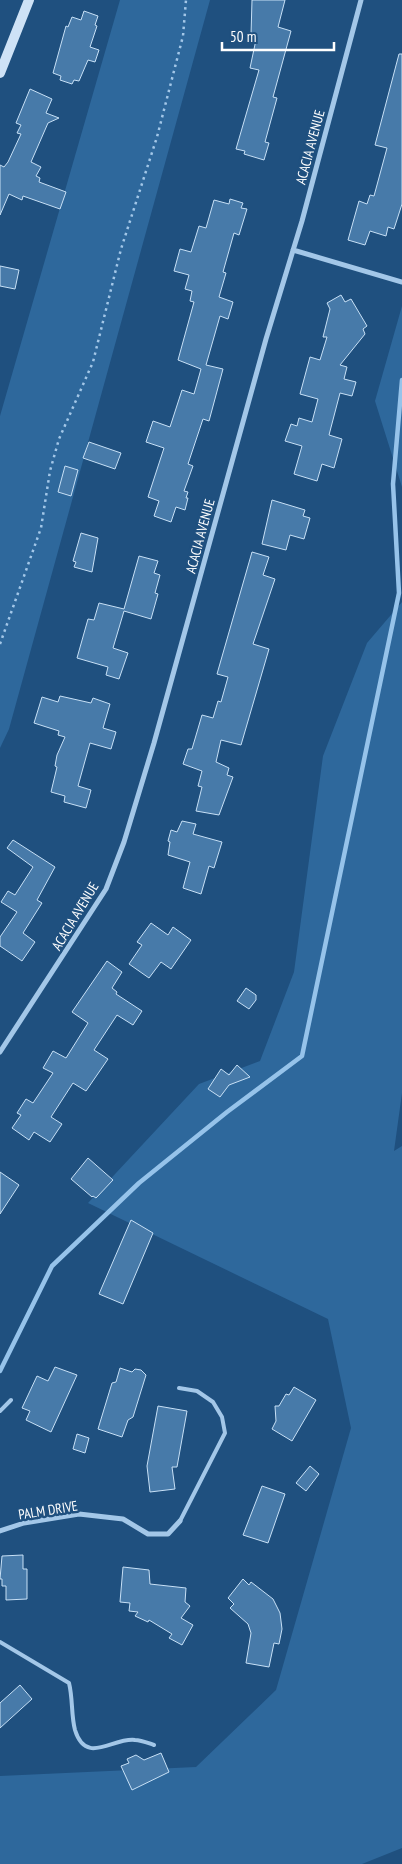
<svg xmlns="http://www.w3.org/2000/svg" width="402" height="1864" font-family="'PT Sans Narrow',sans-serif">
  <style>
    .green { fill: #2e689c }
    .lines { fill: none; stroke-linecap: round; stroke-linejoin: round }
    .stream { stroke: #96c3ea; stroke-width: 4.5 }
    .building { fill: #477aa9; stroke: #c7e0f6 }
    .path { stroke: #a3c7e8; stroke-width: 2.5; stroke-dasharray: 2.5 4; stroke-linecap: butt }
    .lane { stroke: #a3c7e8; stroke-width: 4 }
    .street { stroke: #a3c7e8; stroke-width: 5 }
    .secondary { stroke: #cee2f6; stroke-width: 10 }
    .labels { text-anchor: middle; stroke-width: 5; stroke-linejoin: round; paint-order: stroke }
    .street-label { font-size: 14px; fill: #fff; stroke: #1f507f }
  </style>
  <rect width="100%" height="100%" fill="#1f507f"/>
  <path class="green" d="M120,0h90l-201,729 -9,19v-332z
    M402,306v181l-27,-86z
    M402,602v491l-8,58 8,-5v702l-40,16h-362v-88l196,-9 80,-77 75,-262 -23,-109 -240,-116 111,-119 61,-23 34,-89 29,-216 44,-113z"/>
  <g class="lines">
    <path class="stream" d="M0,1371l52,-105 87,-83 88,-71 75,-56 97,-463 -6,-109 9,-104"/>
  </g>
  <path class="building" d="M252,0h33l-7,27 13,4 -18,66 4,1 -12,44 4,1 -5,17 -20,-6 1,-3 -9,-2 23,-79 -9,-2 7,-33h-6z
    M84,11l14,5 -3,9 2,1 -7,21 9,3 -4,12 -7,-2 -9,21 -5,-1 -2,4 -12,-4 1,-4 -8,-3 13,-47 2,1 4,-10 9,3z
    M399,54h3v150l-8,25 -6,-2 -2,9 -16,-5 -5,14 -17,-5 11,-39 8,3 3,-9 4,1 13,-48 -12,-3z
    M30,89l22,10 -6,14 13,5 -11,5 -17,39 10,5 -5,9 4,2 -1,4 27,10 -6,17 -37,-13 -1,4 -13,-6 -9,21v-50l4,2 4,-5 13,-28 -4,-1 4,-8 -5,-2z
    M230,199l13,4 -2,5 6,1 -8,26 -5,-2 -11,39 3,1 -7,24 14,5 -5,17 -8,-3 -14,49 17,4 -14,52 -6,-2 -15,45 5,2 -9,25 4,1 -2,6h2l-3,12 -9,-3 -5,15 -17,-6 5,-15 -11,-4 16,-49 -18,-6 7,-21 17,6 12,-37 12,4 7,-25 -23,-9 16,-58 -4,-1 2,-10 -7,-2 4,-14 -15,-4 6,-22 11,3 8,-26 7,2 8,-28 15,4z
    M0,266l19,4 -4,19 -15,-3z
    M341,295l4,7 6,-3 16,27 -4,3 2,5 -25,31 7,2 -3,12 12,3 -4,14 -12,-3 -11,42 13,4 -8,29 -12,-4 -5,17 -23,-7 8,-28 -17,-5 6,-17 6,2 2,-8 13,4 6,-23 -18,-5 10,-37 10,3 7,-23h-4l7,-28 -3,-6z
    M89,442l32,11 -6,16 -32,-11z
    M65,466l13,4 -7,26 -13,-4z
    M272,500l33,10 -2,6 7,2 -6,21 -14,-4 -4,15 -24,-6z
    M81,533l17,5 -6,34 -18,-5 2,-5 -3,-1z
    M252,552l17,5 -6,18 12,4 -22,65 16,5 -28,96 -20,-5 -5,22 13,6 -2,7 6,2 -14,38 -23,-4 6,-24 -4,-1 4,-15 -19,-7 5,-15h4l10,-34 11,3 5,-17 3,1 7,-25 -11,-3z
    M139,556l19,5 -4,12 6,2 -5,18 3,1 -7,25 -27,-8 -11,37 15,5 -9,26 -13,-4 2,-8 -31,-9 11,-39 6,1 5,-17 25,6z
    M60,696l31,7 2,-5 17,6 -7,24 13,4 -5,17 -21,-6 -12,43 13,4 -5,18 -22,-6 1,-6 -14,-4 6,-25 -2,-1 2,-11 8,-18 -7,-2 1,-4 -25,-8 8,-26 16,5z
    M182,821l14,3 -3,10 29,8 -8,26 -5,-2 -8,28 -18,-6 7,-26 -22,-7 2,-13 -2,-1 3,-11 6,2z
    M13,840l42,27 -18,33 5,3 -19,30 12,9 -13,19 -22,-15v-9l17,-25 -16,-10 7,-11 7,4 18,-28 -26,-19z
    M151,923l17,12 5,-8 18,13 -20,29 -10,-7 -12,16 -20,-14 13,-19 -5,-3z
    M107,961l15,11 -10,16 5,4 -1,2 26,17 -9,14 -16,-10 -23,35 14,9 -22,32 -13,-8 -22,34 11,7 -12,18 -16,-10 -5,8 -17,-12 9,-13 -4,-2 9,-14 7,4 20,-30 -10,-5 10,-17 13,7 22,-35 -16,-11z
    M246,988l10,7v5l-7,9 -12,-8z
    M237,1065l13,12 -21,8 -9,12 -12,-8 13,-20 8,6z
    M88,1158l25,22 -17,18 -3,-2 -1,1 -21,-18z
    M0,1172l19,13 -19,29z
    M131,1220l22,13 -30,71 -24,-10z
    M55,1367l22,8 -26,57 -25,-12 4,-9 -8,-3 15,-32 11,5z
    M120,1368l12,4 3,-3 6,1 5,5 -13,42 -5,3 -6,17 -24,-8 14,-46 4,-1z
    M294,1387l22,13 -24,41 -20,-12 4,-8 -1,-15h4l7,-12 3,1z
    M158,1406l29,5 -10,56h-5l3,22 -25,3 -3,-26z
    M77,1434l12,4 -4,15 -12,-4z
    M310,1466l9,8 -13,17 -10,-8z
    M262,1486l23,8 -17,49 -25,-8z
    M23,1555v14h4v30l-21,1v-14h-4v-7h-2l2,-23z
    M123,1567l26,3 1,14 36,4 -1,14 5,4 -9,12 12,7 -11,20 -13,-7 3,-4 -23,-14 -1,2 -13,-6 3,-4 -9,-1 1,-8 -10,-1z
    M243,1579l6,6 2,-3 22,17 7,14 2,16 -3,15 -5,-1 -5,24 -23,-4 5,-30 -3,-9 -18,-16 4,-4 -6,-6z
    M20,1685l12,14 -32,29v-25z
    M161,1753l8,19 -37,18 -11,-24 8,-3 -2,-4 9,-4 8,5z"/>
  <g class="lines">
    <path class="path" d="M0,644l41,-116 9,-57 9,-32 34,-77 28,-113 36,-112 26,-101 3,-36"/>
    <path class="lane" d="M179,1388l18,3 16,11 9,15 3,16 -45,88
      M0,1411l11,-11
      M0,1642l69,41c4,16 2,32 6,47 11,36 38,7 60,10 6,0 13,3 19,5"/>
    <path class="street" d="M293,250l109,32
      M0,1052l106,-163 18,-47 30,-99 112,-404 36,-118 59,-221
      M0,1531l24,-8 55,-9 44,5 25,15h20l12,-13"/>
    <path class="secondary" d="M0,73l29,-73"/>
  </g>
  <g class="labels">
    <g class="street-label">
      <text transform="translate(310 147) rotate(-75)" y="5">ACACIA AVENUE</text>
      <text transform="translate(200 536) rotate(-75)" y="5">ACACIA AVENUE</text>
      <text transform="translate(75 916) rotate(-59)" y="5">ACACIA AVENUE</text>
      <text transform="translate(48 1510) rotate(-9)" y="5">PALM DRIVE</text>
    </g>
  </g>
  <path d="M222 42v8h112v-8" fill="none" stroke="#ffffff" stroke-width="2.5"/>
  <text x="230" y="42" font-size="15" fill="#ffffff" stroke="#1f507f" stroke-width="4" paint-order="stroke">50 m</text>
</svg>
